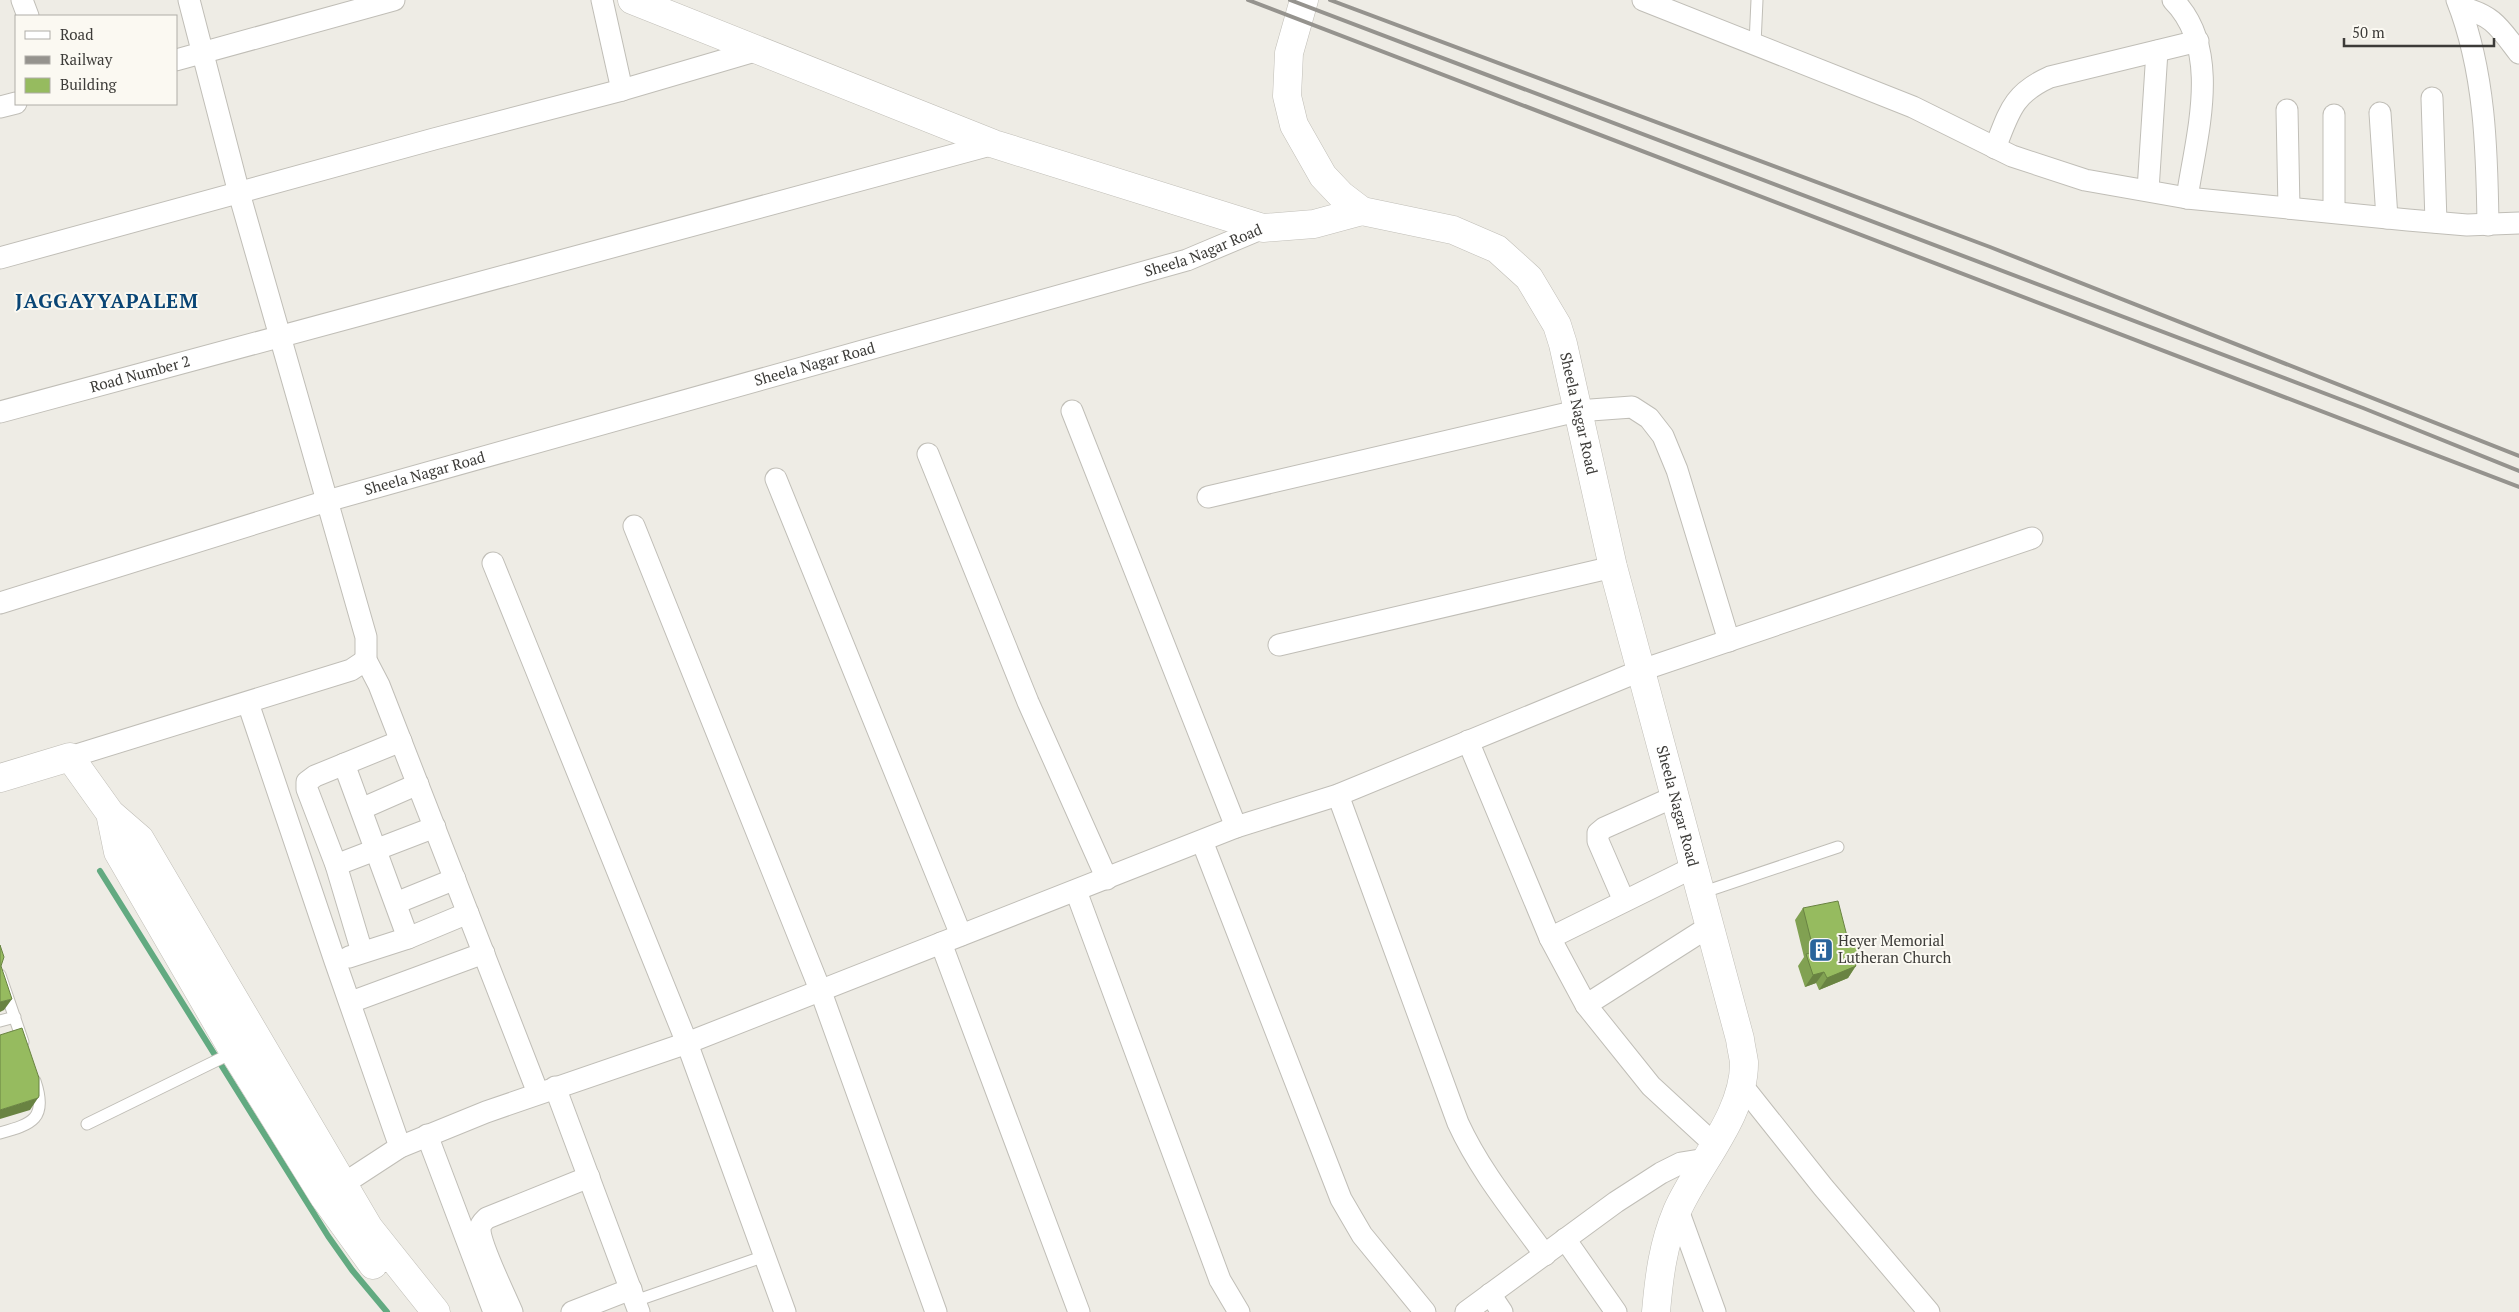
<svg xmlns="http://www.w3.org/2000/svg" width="2519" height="1312" font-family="'PT Serif',serif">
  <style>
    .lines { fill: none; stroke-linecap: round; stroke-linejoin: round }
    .stream { stroke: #62aa81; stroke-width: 6 }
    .service-casing { stroke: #c0beb7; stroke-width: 13 }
    .minor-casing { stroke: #c0beb7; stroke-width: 23 }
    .tertiary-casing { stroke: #c0beb7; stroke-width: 29 }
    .secondary-casing { stroke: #c0beb7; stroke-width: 29 }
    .service { stroke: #fff; stroke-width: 11 }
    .minor { stroke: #fff; stroke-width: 21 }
    .tertiary { stroke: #fff; stroke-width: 28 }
    .secondary { stroke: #fff; stroke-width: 28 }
    .rail { stroke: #95938e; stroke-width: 4 }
    .wall { fill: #81a152 }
    .shaded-wall { fill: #698342 }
    .building { fill: #96bb5f; stroke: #698342 }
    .labels { text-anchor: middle; stroke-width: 4; stroke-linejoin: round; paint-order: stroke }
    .street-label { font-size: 15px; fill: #3c3b38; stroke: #fbf9f2 }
    .poi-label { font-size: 15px; fill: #3c3b38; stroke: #fbf9f2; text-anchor: start }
    .district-label { font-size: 20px; font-weight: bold; letter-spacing: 1px; fill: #094575; stroke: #fbf9f2 }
  </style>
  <rect width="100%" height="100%" fill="#eeece5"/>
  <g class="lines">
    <path class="stream" d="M100,871l228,365 24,34 35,42"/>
    <defs>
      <path id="service" d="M1755,44l2,-44
        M1701,893l137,-46
        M0,975l23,67
        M0,1021l15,-4
        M87,1124l147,-72
        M0,1133c32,-9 48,-14 35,-52
        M635,1301l130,-45"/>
      <g id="minor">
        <path d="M22,0l6,16"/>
        <path d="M189,0l50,193 127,444v23l13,25 159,408"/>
        <path d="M602,0l20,90"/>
        <path d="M1643,0l270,107 99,49 73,24 102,18 221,22 59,5 52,-2"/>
        <path d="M2173,0c50,50 23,136 14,198"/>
        <path d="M2457,0c28,71 30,150 31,225"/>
        <path d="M2460,7c33,8 39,20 59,46"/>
        <path d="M176,60l218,-60"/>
        <path d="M2432,98l4,124"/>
        <path d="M0,107l16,-4"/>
        <path d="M2287,110l2,98"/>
        <path d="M2380,113l7,105"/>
        <path d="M1995,148c14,-35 17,-54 55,-71l148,-36"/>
        <path d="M2148,190l9,-139"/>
        <path d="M2334,212v-97"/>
        <path d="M0,258l434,-119 188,-49 133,-39"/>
        <path d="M1072,411l164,416"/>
        <path id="s1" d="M0,412l994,-268"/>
        <path d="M928,454l100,248 79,177"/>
        <path d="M776,479l185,456"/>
        <path d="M1208,497l369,-86 55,-4 17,11 14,18 14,34 52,171"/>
        <path d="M634,526l187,466 115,320"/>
        <path d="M493,563l194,480 98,269"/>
        <path id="s2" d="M0,603l327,-102 860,-241 76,-32"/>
        <path d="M1279,645l334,-78"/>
        <path d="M248,703l87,258 65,186"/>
        <path d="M1468,741l82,197 36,67 65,81 63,58"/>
        <path d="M70,757l281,-87 15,-10"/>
        <path d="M344,764l64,174"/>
        <path d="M1338,795l120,328c22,48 56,89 87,132"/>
        <path d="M361,809l57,-25"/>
        <path d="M1202,841l139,358 21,36 63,77"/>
        <path d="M336,865l99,-38"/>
        <path d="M1076,891l144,389 19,32"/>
        <path d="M1624,901l-26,-60v-8l6,-5 72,-32"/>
        <path d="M396,903l59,-24"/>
        <path d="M1550,938l144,-71"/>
        <path d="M941,943l138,369"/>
        <path d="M362,952l-26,-87 -29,-76v-7l8,-6 86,-35"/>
        <path d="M349,957l59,-19 60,-25"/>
        <path d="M351,1002l133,-49"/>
        <path d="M1586,1005l124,-79"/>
        <path d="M1741,1084l82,103 106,125"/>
        <path d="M555,1087l84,225"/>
        <path d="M427,1135l67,177"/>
        <path d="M331,1192l69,-45 86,-35 201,-69 549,-216 102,-32 304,-125 390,-132"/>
        <path d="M1678,1210l37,102"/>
        <path d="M1565,1239l51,73"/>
        <path d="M1490,1294l12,18"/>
        <path d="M512,1312c-7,-17 -33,-69 -32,-84 1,-5 4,-7 7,-10l102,-41"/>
        <path d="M572,1312l59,-23"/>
        <path d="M1466,1312l150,-110 45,-29 20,-10 25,-4"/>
      </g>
      <path id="tertiary" d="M632,0l362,144 269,84 51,-4 48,-13
        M0,778l70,-21 40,56 30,26 229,389 67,84
        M110,813l8,39 116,200 90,145 49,68"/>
      <g id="secondary">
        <path id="s3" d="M1304,0l-15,53 -2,43 7,29 29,51 18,19 21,16 91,19 44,19 32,29 28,47 6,19 50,223 127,472c1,8 3,16 4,23 1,53 -47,103 -67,149 -14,33 -18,66 -21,101"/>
      </g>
    </defs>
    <use href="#service" class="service-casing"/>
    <use href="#minor" class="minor-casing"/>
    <use href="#tertiary" class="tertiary-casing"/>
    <use href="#secondary" class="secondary-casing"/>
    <use href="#service" class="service"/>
    <use href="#minor" class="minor"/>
    <use href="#tertiary" class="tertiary"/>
    <use href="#secondary" class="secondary"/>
    <path class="rail" d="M1248,0l1271,487
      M1290,0l1073,408 156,63
      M1330,0l660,247 529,209"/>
  </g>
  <path class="wall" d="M1803,908l45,32 8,26 -8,12 -29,12 -3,-7 -11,4 -7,-21 6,-9 -9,-37z"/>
  <path class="shaded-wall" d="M1861,957l-13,21 -29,12 8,-12 26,-18z
    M1824,972l-8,11 -11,4 8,-12z
    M12,999l-8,11 -4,2v-10z
    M38,1098l-8,12 -30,9v-9z"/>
  <path class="building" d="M1838,901l10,39 8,-2 5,19 -8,3 3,6 -29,12 -3,-6 -11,3 -7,-21 8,-2 -11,-44z
    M0,945l4,12 -3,9 11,33 -12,3z
    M22,1028l17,50v18l-1,2 -38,12v-75z"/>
  <defs>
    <symbol id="building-square" viewBox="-11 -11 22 22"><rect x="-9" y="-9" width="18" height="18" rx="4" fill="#29649b" stroke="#fbf9f2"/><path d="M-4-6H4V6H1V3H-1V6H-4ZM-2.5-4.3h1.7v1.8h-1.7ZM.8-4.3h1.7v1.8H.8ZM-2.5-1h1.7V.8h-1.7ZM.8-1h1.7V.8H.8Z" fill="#fff"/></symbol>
  </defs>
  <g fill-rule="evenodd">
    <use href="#building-square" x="1807" y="936" width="28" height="28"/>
  </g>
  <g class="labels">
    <g class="street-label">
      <text dy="5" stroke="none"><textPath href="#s2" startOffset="1254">Sheela Nagar Road</textPath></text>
      <text dy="5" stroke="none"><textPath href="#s2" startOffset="849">Sheela Nagar Road</textPath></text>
      <text dy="5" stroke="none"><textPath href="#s1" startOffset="145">Road Number 2</textPath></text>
      <text dy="5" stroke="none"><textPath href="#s3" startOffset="569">Sheela Nagar Road</textPath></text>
      <text dy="5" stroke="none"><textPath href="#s2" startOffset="444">Sheela Nagar Road</textPath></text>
      <text dy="5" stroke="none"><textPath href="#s3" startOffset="974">Sheela Nagar Road</textPath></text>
    </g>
    <g class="poi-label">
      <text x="1838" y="946">Heyer Memorial<tspan x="1838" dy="17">Lutheran Church</tspan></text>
    </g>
    <g class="district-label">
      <text x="107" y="308">JAGGAYYAPALEM</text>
    </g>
  </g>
  <rect x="15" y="15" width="162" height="90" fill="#fbf9f2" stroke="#afada8"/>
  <rect x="25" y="31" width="25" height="8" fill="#ffffff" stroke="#afada8"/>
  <text x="60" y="40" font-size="15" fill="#3c3b38">Road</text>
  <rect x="25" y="56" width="25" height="8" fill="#95938e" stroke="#afada8"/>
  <text x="60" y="65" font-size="15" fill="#3c3b38">Railway</text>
  <rect x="25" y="78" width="25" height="15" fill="#96bb5f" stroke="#afada8"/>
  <text x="60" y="90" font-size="15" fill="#3c3b38">Building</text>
  <path d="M2344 38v8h150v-8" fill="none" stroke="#3c3b38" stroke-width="2.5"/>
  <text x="2352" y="38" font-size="15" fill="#3c3b38" stroke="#fbf9f2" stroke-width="4" paint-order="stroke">50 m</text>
</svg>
